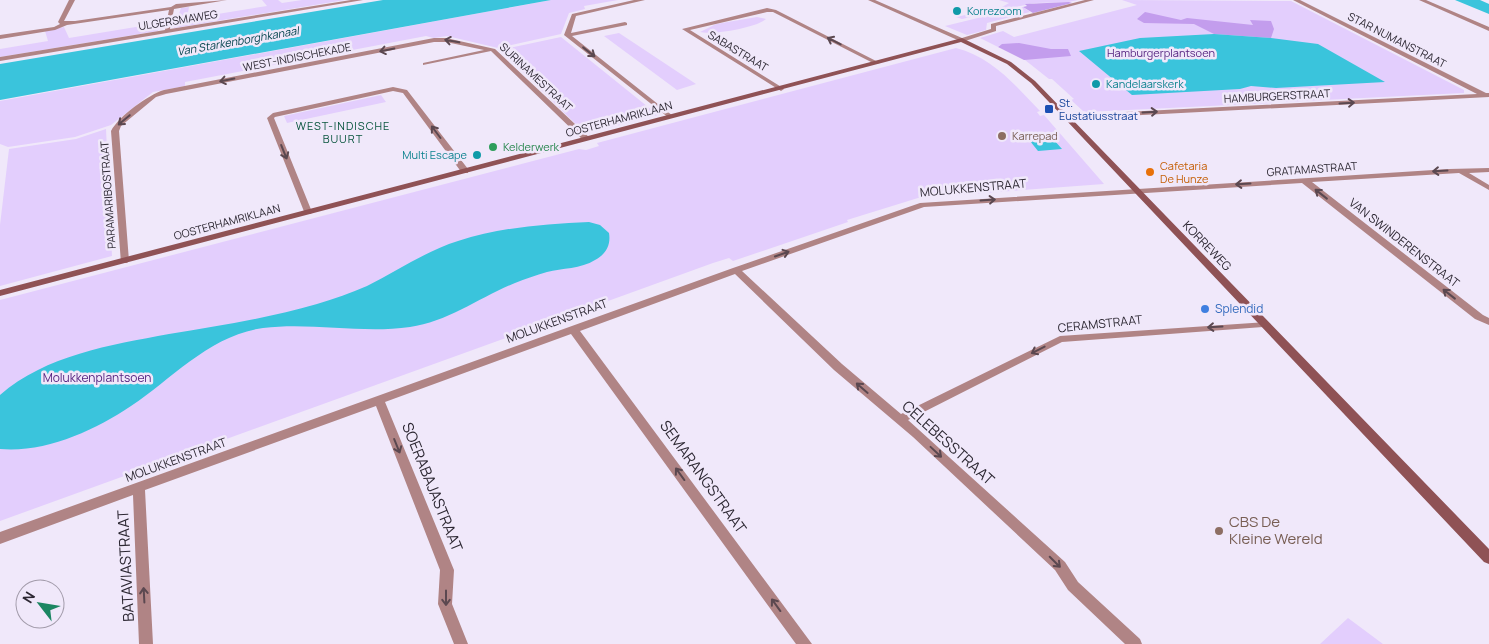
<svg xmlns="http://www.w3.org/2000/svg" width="1489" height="644" font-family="Manrope,sans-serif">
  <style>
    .green { fill: #e3cefd }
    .forest { fill: #c39ded }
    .water { fill: #3ac4dc }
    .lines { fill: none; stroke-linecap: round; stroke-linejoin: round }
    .street { fill: #b08485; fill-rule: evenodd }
    .secondary { fill: #8f5255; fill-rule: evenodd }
    .oneway { stroke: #5b4850 }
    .culture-dot { fill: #0f9aa8; stroke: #f0e8fa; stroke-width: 2 }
    .transit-dot { fill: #1a4fb4; stroke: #f0e8fa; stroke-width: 2 }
    .education-dot { fill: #8d6e63; stroke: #f0e8fa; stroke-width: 2 }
    .leisure-dot { fill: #2e9e5b; stroke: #f0e8fa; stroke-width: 2 }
    .food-dot { fill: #e8710a; stroke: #f0e8fa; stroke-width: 2 }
    .shop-dot { fill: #3f7fe0; stroke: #f0e8fa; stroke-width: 2 }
    .labels { text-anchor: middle; stroke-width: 5; stroke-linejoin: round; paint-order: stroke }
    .far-culture-label { font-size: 11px; fill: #0d838f; stroke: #f0e8fa; text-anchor: start }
    .far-street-label { font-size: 11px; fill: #2d2833; stroke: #f0e8fa }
    .far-water-label { font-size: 11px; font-style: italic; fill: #03434c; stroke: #f0e8fa }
    .far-park-label { font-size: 11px; fill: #572581; stroke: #f0e8fa }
    .far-transit-label { font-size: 11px; fill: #164399; stroke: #f0e8fa; text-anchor: start }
    .far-neighbourhood-label { font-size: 11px; letter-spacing: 1px; fill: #07543c; stroke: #f0e8fa }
    .far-education-label { font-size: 11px; fill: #785e54; stroke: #f0e8fa; text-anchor: start }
    .far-leisure-label { font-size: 11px; fill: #27864d; stroke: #f0e8fa; text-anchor: start }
    .far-food-label { font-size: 11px; fill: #c56008; stroke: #f0e8fa; text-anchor: start }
    .street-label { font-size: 12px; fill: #2d2833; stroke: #f0e8fa }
    .shop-label { font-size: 12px; fill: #366cbe; stroke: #f0e8fa; text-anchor: start }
    .park-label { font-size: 12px; fill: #572581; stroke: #f0e8fa }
    .near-street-label { font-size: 15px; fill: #2d2833; stroke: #f0e8fa }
    .near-education-label { font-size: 15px; fill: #785e54; stroke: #f0e8fa; text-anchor: start }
  </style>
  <rect width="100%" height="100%" fill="#f0e8fa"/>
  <path class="green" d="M262,0h16l4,3 20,-3h43l-171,28 7,-20 8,-1 -2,12 80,-13z
    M551,0h67l-34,6 1,3 -16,4 -8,21 -63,14 -51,-12 -13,2 -8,-2 -241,46v4l-32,6 -42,33 -36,12 -67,10 -8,-3v-43z
    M999,0h79l-9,2 -35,1 -72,16 -6,-2 46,-10 7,-4z
    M1122,0l169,1 173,89v3l-180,9 -12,-2 1,3 -186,9 -4,-1 -12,-11 3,-1 -22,-20h-3l-24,-19 -25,-15 -2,2 -18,-9 23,-7 11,6 123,-32z
    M1023,7l7,5 -43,11 -1,7 -19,5 -22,-9z
    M757,17l9,2c-10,9 -53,16 -66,13l16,-8z
    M160,23l-2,8 -158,26v-8l48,-8 -3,-10 19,-4 5,11z
    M619,33l77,51 -19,6 -73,-54z
    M561,37l97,78 -72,19 -86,-84z
    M956,48c36,9 59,37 84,63l-3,1 3,4 4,-1 60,69 -186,14 -71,22 1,2 -115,39 -4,-3 -16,5 -713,258v-221l579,-151 7,1 13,-4 -2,-3z
    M381,95l5,7 -99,21 -3,-7z
    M106,129l6,127 -112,30v-61l9,-76 67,-10z
    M1348,618l35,26h-63z"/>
  <path class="forest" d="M1069,2l3,1 -39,10 -10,-6 4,-1 -2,-2z
    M1145,12l36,8 6,-2 66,7 -3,-5 21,1 3,8 -3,9 -57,-4 -20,-10 -50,-1 -7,-4z
    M1019,43l32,6h17l3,7 -47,4 -26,-13 4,-3z"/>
  <path class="water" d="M383,0h168l-551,100v-36z
    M1455,0h25l9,4v10z
    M1214,34l57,4 47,6 67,38 -109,6 -25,-2 -11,3 -108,6 -53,-44 61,-13z
    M1054,140l8,9 -24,2 -8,-10z
    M589,222l11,3 9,8c2,12 -3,21 -14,27 -14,9 -33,8 -48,12 -11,3 -22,7 -32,11 -35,14 -67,39 -105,44 -49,7 -98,-5 -147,1 -53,7 -90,50 -132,78 -37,25 -86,47 -131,43v-54c46,-40 110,-50 169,-61 49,-8 100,-16 148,-30 17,-5 34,-11 50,-18 30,-15 59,-35 91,-45 43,-14 87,-17 131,-19z"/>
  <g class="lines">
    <path class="street" d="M69,0h6l-11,21h11l96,-14 5,-3 51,-4 -53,9 -4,20 181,-29h12l-363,61v-4l165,-27 4,-20 -102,15 -12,5 -55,9v-4l54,-8 6,-3 -2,-2z
      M634,0h11l-69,16 -5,17 54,-11 2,1v2l-55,11 101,80v2h-4l-105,-83 8,-21z
      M868,0h7l87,38 29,-9v-5l94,-24h9l-98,26v5l-34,11z
      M1293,0h7l186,93h3v4l-423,22 -3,-2 3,-2 411,-21z
      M1419,0h7l63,27v4z
      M767,8l9,2 104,53 -5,1 -102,-52h-6l-77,18 93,58 1,1 -3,2 -99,-62z
      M434,38h12l49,11 96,90 -7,2 -93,-90 -68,14v-2l61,-13 -38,-8h-12l-268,52 -10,3 -35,29 -2,5 10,130 -2,2h-6l-10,-132c8,-15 37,-36 53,-41z
      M393,87l14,3 61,79v4h-6l-59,-80 -10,-2 -118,26 -1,1 38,94 -1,2h-6l-38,-96 6,-5z
      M1489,168v4l-20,1 20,12v5l-30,-17 -147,9 171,133 6,3v7l-14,-6 -173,-136 -378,24 -182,64 100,93 59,50 159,-78 207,-14 1,2 -5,3 -201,15 -154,78 157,142 13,20 62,57 2,5h-17l-57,-54 -13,-20 -142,-133 -79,-67 -99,-96 -155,57 232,313h-16l-225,-310 -186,68 69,168 -2,34 16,40h-14l-16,-40 2,-34 -64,-164 -231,84 8,154h-14l-6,-149 -133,49v-12l733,-264 187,-65 529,-34z"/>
    <path class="secondary" d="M962,38l49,24 24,19 454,468v15l-5,-2 -453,-479 -24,-19 -46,-22 -961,254v-6z"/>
  </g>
  <defs><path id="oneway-shaft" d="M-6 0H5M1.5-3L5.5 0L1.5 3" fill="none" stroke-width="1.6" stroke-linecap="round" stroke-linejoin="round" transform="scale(1.25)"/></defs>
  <g class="oneway">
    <use href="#oneway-shaft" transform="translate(452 41) rotate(-170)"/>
    <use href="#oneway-shaft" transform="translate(834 41) rotate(-153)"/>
    <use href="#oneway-shaft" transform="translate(387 50) rotate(169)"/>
    <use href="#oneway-shaft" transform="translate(589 52) rotate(38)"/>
    <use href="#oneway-shaft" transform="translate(227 80) rotate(169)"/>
    <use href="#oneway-shaft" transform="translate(1347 103) rotate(-3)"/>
    <use href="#oneway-shaft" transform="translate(1150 112) rotate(-3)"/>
    <use href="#oneway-shaft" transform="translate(124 120) rotate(140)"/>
    <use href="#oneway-shaft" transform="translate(436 132) rotate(-127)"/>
    <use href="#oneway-shaft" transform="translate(284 152) rotate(68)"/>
    <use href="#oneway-shaft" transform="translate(1440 171) rotate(177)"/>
    <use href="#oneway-shaft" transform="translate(1243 184) rotate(177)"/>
    <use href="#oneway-shaft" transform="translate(1321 194) rotate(-142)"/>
    <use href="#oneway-shaft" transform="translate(988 200) rotate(-4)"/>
    <use href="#oneway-shaft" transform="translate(782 254) rotate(-19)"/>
    <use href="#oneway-shaft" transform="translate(1449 294) rotate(-142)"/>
    <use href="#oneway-shaft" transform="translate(1215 327) rotate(177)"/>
    <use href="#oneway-shaft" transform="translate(1038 350) rotate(153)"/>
    <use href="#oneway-shaft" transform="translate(862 388) rotate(-139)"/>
    <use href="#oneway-shaft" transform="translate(397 446) rotate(68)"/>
    <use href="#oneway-shaft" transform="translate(936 452) rotate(43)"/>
    <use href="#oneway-shaft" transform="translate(680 474) rotate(-126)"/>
    <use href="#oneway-shaft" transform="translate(1055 562) rotate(45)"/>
    <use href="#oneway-shaft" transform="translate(144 595) rotate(-93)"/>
    <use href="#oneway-shaft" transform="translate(446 598) rotate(90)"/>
    <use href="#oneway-shaft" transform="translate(776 605) rotate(-126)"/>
  </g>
  <g class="culture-dot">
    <circle cx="957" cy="11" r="5"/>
    <circle cx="1096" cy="84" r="5"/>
    <circle cx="477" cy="155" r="5"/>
  </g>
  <rect class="transit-dot" x="1044" y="104" width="10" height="10" rx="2.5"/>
  <g class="education-dot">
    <circle cx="1002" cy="136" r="5"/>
    <circle cx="1219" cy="531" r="5"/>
  </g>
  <circle class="leisure-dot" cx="493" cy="147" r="5"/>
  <circle class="food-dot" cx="1150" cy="172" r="5"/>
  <circle class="shop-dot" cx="1205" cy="309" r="5"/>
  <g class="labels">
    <g class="far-culture-label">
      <text x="967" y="15">Korrezoom</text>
      <text x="1106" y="88">Kandelaarskerk</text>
      <text x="467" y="159" text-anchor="end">Multi Escape</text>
    </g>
    <g class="far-street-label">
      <text transform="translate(178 20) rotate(-9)" y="4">ULGERSMAWEG</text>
      <text transform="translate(1397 40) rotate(27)" y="4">STAR NUMANSTRAAT</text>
      <text transform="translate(738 51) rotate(31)" y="4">SABASTRAAT</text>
      <text transform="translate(297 57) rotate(-11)" y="4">WEST-INDISCHEKADE</text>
      <text transform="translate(536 77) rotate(43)" y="4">SURINAMESTRAAT</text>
      <text transform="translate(1277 96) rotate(-3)" y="4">HAMBURGERSTRAAT</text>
      <text transform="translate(619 119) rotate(-15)" y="4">OOSTERHAMRIKLAAN</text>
      <text transform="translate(1312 169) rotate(-4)" y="4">GRATAMASTRAAT</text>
      <text transform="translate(108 195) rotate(-94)" y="4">PARAMARIBOSTRAAT</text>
      <text transform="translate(227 222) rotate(-15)" y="4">OOSTERHAMRIKLAAN</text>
    </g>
    <g class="far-water-label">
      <text transform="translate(238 41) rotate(-10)" y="4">Van Starkenborghkanaal</text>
    </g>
    <g class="far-park-label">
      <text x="1161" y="57">Hamburgerplantsoen</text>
    </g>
    <g class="far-transit-label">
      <text x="1059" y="107">St.<tspan x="1059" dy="13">Eustatiusstraat</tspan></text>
    </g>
    <g class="far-neighbourhood-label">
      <text x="343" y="130">WEST-INDISCHE<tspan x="343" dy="13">BUURT</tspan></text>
    </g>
    <g class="far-education-label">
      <text x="1012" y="140">Karrepad</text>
    </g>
    <g class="far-leisure-label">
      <text x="503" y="151">Kelderwerk</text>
    </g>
    <g class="far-food-label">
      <text x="1160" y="170">Cafetaria<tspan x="1160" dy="13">De Hunze</tspan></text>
    </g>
    <g class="street-label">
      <text transform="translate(973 188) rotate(-5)" y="4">MOLUKKENSTRAAT</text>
      <text transform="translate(1404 243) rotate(38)" y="4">VAN SWINDERENSTRAAT</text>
      <text transform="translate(1207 246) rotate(46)" y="4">KORREWEG</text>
      <text transform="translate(557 321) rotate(-20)" y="4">MOLUKKENSTRAAT</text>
      <text transform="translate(1100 324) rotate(-6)" y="4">CERAMSTRAAT</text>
      <text transform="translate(176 460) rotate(-20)" y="4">MOLUKKENSTRAAT</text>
    </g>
    <g class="shop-label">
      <text x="1215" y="313">Splendid</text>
    </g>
    <g class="park-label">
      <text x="97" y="382">Molukkenplantsoen</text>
    </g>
    <g class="near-street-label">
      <text transform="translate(948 443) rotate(42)" y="5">CELEBESSTRAAT</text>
      <text transform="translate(703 477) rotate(54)" y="5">SEMARANGSTRAAT</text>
      <text transform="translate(432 487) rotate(68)" y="5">SOERABAJASTRAAT</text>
      <text transform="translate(126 566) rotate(-93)" y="5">BATAVIASTRAAT</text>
    </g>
    <g class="near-education-label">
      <text x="1229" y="527">CBS De<tspan x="1229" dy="17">Kleine Wereld</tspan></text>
    </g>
  </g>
  <g transform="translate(40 604) rotate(301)"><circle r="24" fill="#f0e8fa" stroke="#a29baa"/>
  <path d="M0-4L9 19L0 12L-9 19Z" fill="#1c8662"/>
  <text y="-8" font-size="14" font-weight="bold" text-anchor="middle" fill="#2d2833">N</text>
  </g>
</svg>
